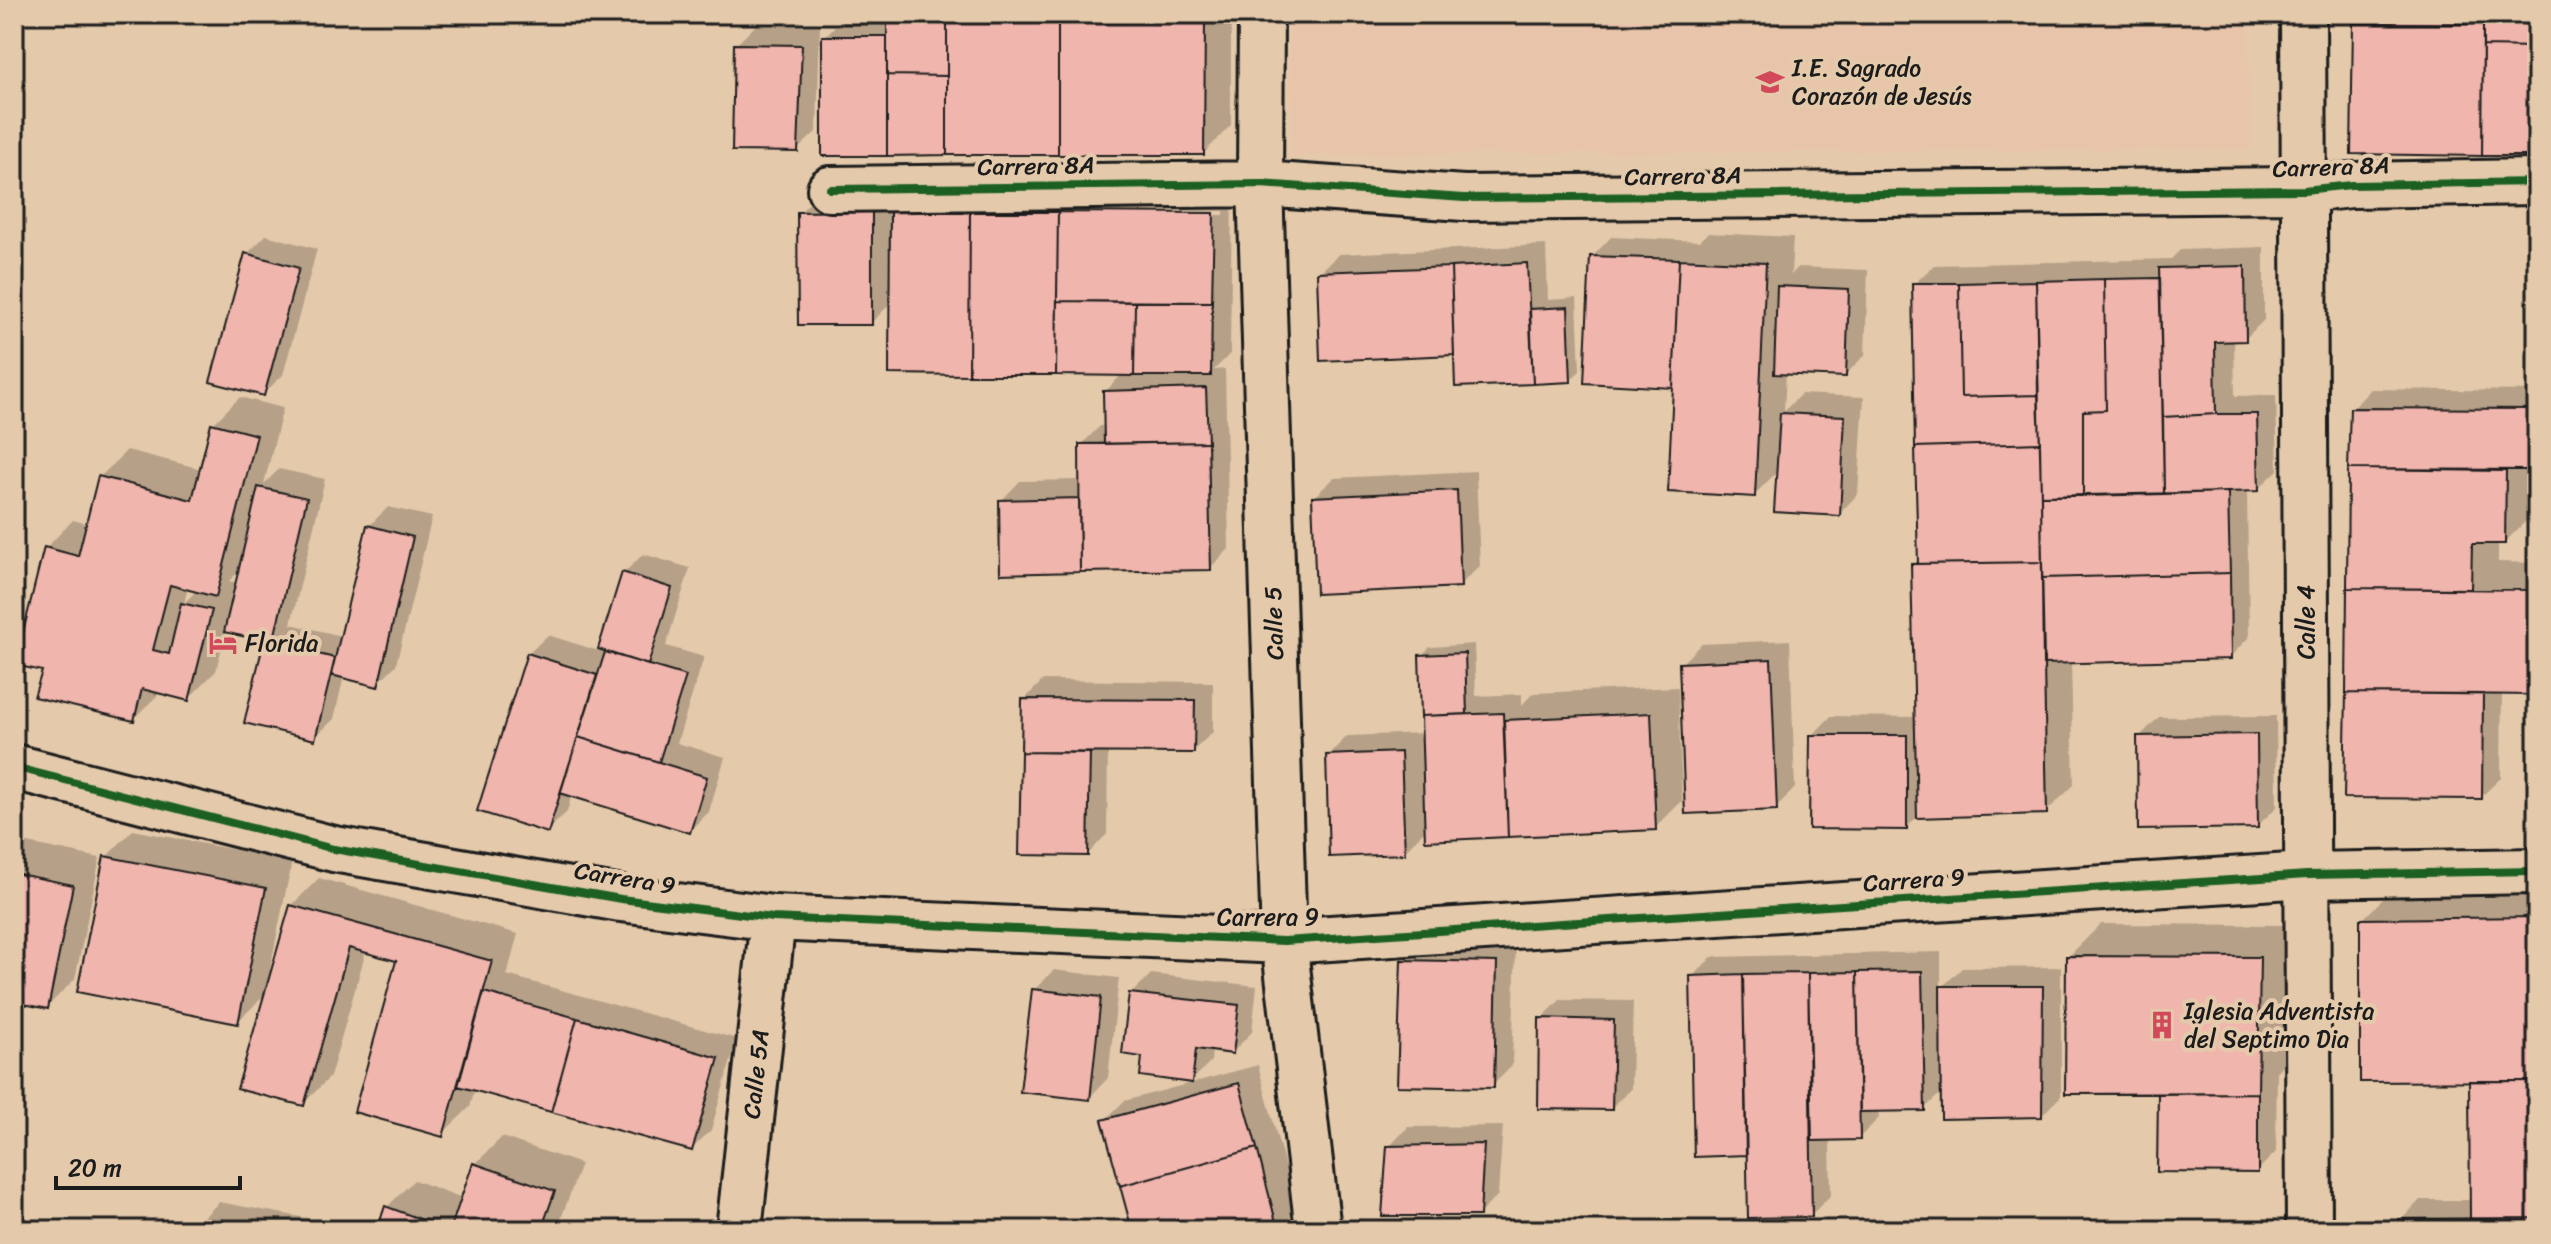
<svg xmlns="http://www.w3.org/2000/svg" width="2551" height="1244" font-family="Sriracha,sans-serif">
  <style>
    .built { fill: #e8c4ab }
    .shadow { fill: #0003; fill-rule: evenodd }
    .building { fill: #f0b5ac; stroke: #1c1c1c; stroke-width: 2 }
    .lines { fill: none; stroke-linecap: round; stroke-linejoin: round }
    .street-casing { stroke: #1c1c1c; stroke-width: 50 }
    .secondary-casing { stroke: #1c1c1c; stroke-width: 50 }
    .street { stroke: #e4caab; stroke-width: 44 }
    .secondary { stroke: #e4caab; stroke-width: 44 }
    .cycleway-casing { stroke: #e4caab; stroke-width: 13 }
    .cycleway { stroke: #1b5e20; stroke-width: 8 }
    .labels { text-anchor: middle; stroke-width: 8; stroke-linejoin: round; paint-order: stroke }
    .poi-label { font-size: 24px; fill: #1c1c1c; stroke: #e4caab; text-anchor: start }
    .street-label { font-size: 24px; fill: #1c1c1c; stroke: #e4caab }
  </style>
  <rect width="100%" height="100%" fill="#e4caab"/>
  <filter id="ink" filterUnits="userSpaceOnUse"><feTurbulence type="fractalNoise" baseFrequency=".0125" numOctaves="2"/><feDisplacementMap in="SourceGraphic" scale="16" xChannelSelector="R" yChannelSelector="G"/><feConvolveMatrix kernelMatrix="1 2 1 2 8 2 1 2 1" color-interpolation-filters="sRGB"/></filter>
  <g filter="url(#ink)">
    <path class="built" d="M1289,14h959l3,135 -959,6z"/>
    <path class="shadow" d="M889,14h342v111l-27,28 -380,-116 19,-19h46z
      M756,25l64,1 -3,105 -20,19 -61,-105z
      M890,192v22l21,-21 321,1 -2,160 -16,16 11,-1 4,180 -19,19 -208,4 -1,-71 19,-20 61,-1v-35l19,-19h6l-1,-34 18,-19 -232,-1v-69l-20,20 -72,-110 20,-19zM908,210l316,1v4l-316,-1z
      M1708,233l85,4 -2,38 7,-8 70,3 -3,85 -19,19 -60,-1 -2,38 17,-17 63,3 -6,97 -19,20 -60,-44 -25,25 -162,-238 19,-20 89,4z
      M266,235l51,14 -34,126 -20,19 -16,-140z
      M1546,245l2,55 29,-2 3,73 -10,9 -113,5 -1,-32 -137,-80 20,-19z
      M2264,247v73l-19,19 -11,1 1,56 41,-1 2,75 -20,19 -11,1 2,147 -19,20 -159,4 3,124 -28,27 -128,4 -12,12 -94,-92 19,-20 86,1 -4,-152 7,-7 -6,-274 20,-19 237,-6 9,-9z
      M2371,389l166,2v69l-4,4 -1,20 5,-5v75l-1,-58h-4v19l-27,27h-7v20l39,1v130l-35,-1 -1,86 -20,19 -135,-1 6,-387z
      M240,397l43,11 -19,76 15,-15 46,10 -34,145 51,12 27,-110 19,-19 44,10 -36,148 -19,19 -33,-8 -10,43 -20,19 -67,-17 19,-81 -40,-9 -10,40 -27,27 -28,-6 -28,27 -89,-50 2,-121 27,-28 15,4 12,-47 27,-27 75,19 11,-45zM241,569l-3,14 -9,-2zM188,588l9,2 -13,13z
      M1476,471l4,95 -20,19 -146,-88 20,-19z
      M643,554l47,14 -24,78 38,11 -27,86 48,14 -16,55 -20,19 -117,-37 -5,18 -20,19 -19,-177 20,-19 51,16 25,-78z
      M1790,640l5,148 -19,20 -95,-144 20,-20z
      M1474,644l2,52 46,-2v11l11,-12 145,-6 4,114 -27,27 -228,11 -1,-10 -22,23 -76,-96 19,-20 76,-3 -2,-77 9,-9z
      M1043,680l170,2v50l-20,19h-85l-1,83 -19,20 -66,-1 2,-153z
      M2276,716l1,91 -20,19 -118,-89 20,-20z
      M133,830l159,31 -22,108 3,1 18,-64 28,-28 199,56 -11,41 230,64 -26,91 -19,19 -217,-61 -5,19 -28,27 -44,-174 -32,-9 -36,126 -27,27 -36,-111 -30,29 -131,-165z
      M14,840l86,18 -25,121 -28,28 -33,-7z
      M2537,891v339h-136v-10l19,-20h52l-1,-118 -109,-162 28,-28z
      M2101,924l191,1 -2,133 -13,14 -1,80 -19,19 -97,-77 3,-2 -95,-135z
      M1422,941l94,2 -4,123 -19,19 -90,-124z
      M1941,952v36l21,-20 99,-1v129l-19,19 -99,-24 -19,18 -46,1 1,8 -20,20h-29l1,57 -20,20 -63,-62 -52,2 -4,-178 20,-20z
      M1054,970l65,8 -11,100 -19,20 -55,-108z
      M1151,974l106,12 -5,46 -19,20 -21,-3 -1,12 -20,20 -47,-25 -13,-62z
      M1560,1000l73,1 -2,88 -20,19 -70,-89z
      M1258,1065l39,146 -20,19h-143l-29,-110 19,-19z
      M1503,1126l-5,69 -19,19 -90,-67 19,-20z
      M502,1137l79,27 -24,66h-178l8,-23 27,-27 49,18 12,-34z
      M219,1202l104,19 -1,9h-124l2,-9z
      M1511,1227l1,3h-28z"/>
    <path class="building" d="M724,14h76l-1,6 -75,-2z
      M887,14h60v62l-60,-1z
      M947,14h36v9h75v132h-111z
      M2353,14h184v33l-54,-1v-22l-130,-1z
      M1205,21l-1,134h-146v-132z
      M2353,23l130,1 -1,132 -131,-2z
      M822,36h65v120h-65z
      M734,44l68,1 -4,107 -66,-1z
      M2483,46l54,1v109h-55z
      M887,75l60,1v79l-60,1z
      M872,211v114h-74l-1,-113z
      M890,212h80l-1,163 -80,-1z
      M970,212h88l-2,163h-87z
      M1058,212l156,1 -2,89 -155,-1z
      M245,253l54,15 -35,128 -54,-14z
      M1590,256l89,3 -6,129 -89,-5z
      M1679,259l87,4 -11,234 -87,-5z
      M1527,263l6,121 -78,3 -4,-120z
      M2245,266l1,75 -31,1 1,72 -53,3 -4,-149z
      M1451,267l3,88 -134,6 -3,-89z
      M2160,278l4,216 -81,2v-85l23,-1 -2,-131z
      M2104,279l2,131 -23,1v85h-42l-5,-215z
      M2036,281l2,114 -77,2 -2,-114z
      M1912,283h47l2,114 77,-2 2,48 -125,4z
      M1777,286l72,3 -3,88 -72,-3z
      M1057,301l78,1 -1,74 -78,-1z
      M1135,302h77l-1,74h-77z
      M1568,307l3,75 -38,2 -3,-75z
      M1206,388l2,54 -104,2 -1,-53z
      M2350,408l180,1 -1,61 -181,-1z
      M1780,413l65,3 -5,100 -66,-4z
      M2216,414h41l2,77 -95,3 -1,-77z
      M211,423l46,12 -41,162 -46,-12 -17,65 16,4 12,-51 31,7 -23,91 -47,-12 -8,32 -100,-24 8,-26 -27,-6 29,-118 34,9 20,-80 94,24z
      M1208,442l3,128 -131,2 -1,-128z
      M2040,443l2,119 -124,2 -3,-117z
      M2348,469l158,2 -1,73h-33l-1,45 -124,-1z
      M2534,479h3v77h-2z
      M258,487l49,11 -34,145 -49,-11z
      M1457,490l4,97 -145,7 -4,-97z
      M2228,492l2,81 -188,5 -1,-82z
      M1079,498l1,74 -80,2 -1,-74z
      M367,525l46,12 -35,150 -47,-12z
      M2042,562l5,252 -130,4 -6,-254z
      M622,572l50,16 -24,77 -50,-16z
      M2230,573l1,86 -188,5 -1,-86z
      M2347,588l190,2v105l-191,-2z
      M264,641l71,17 -20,82 -71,-17z
      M605,652l81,24 -27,86 -81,-25z
      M527,653l70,22 -49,158 -71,-22z
      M1465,653l2,61 -46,2 -2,-61z
      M1771,659l6,151 -92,4 -6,-151z
      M2346,693l137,1 -1,105 -138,-1z
      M1022,699l173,1 -1,53 -173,-1z
      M1503,713l5,124 -83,4 -4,-125z
      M1651,713l5,117 -148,7 -4,-117z
      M2257,734l1,94 -120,2 -1,-94z
      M1810,735h97v95l-98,-1z
      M578,737l129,40 -17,56 -130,-40z
      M1021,752l69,1 -2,103 -69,-1z
      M1401,752l4,102 -76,3 -3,-102z
      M104,856l162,32 -28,136 -161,-32z
      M14,873l59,12 -25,124 -34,-7z
      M290,905l202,56 -49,176 -89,-25 42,-151 -47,-13 -45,158 -67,-17z
      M2537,917v164l-177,1v-163z
      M2066,956l194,1 -2,136 -193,1z
      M1401,960l96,2 -3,126 -97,-2z
      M1922,971l3,140 -65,1 -3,-140z
      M1857,972l3,168 -48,1 -4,-168z
      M1808,973l4,244 -64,1 -5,-244z
      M1743,974l3,181 -52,2 -4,-181z
      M1940,986h103l-1,131 -101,2z
      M1032,989l69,8 -11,103 -70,-8z
      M484,992l93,26 -26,94 -93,-26z
      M1129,993l110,12 -6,49 -37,-5 -4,34 -52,-7 2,-19 -20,-3z
      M577,1018l142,40 -27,93 -141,-39z
      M1539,1018l75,2 -2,90 -74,-1z
      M2469,1081h68v137l-67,1z
      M1239,1083l18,65 -137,38 -18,-66z
      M2258,1093v80l-101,-1 1,-78z
      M1484,1144l-4,72h-98l5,-70z
      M1257,1148l21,82h-146l-12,-44z
      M473,1163l82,28 -14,39h-164l8,-24 65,24z
      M2537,1218v12h-138v-11z
      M198,1220l53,10h-55z"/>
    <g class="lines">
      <defs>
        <path id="street" d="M1261,14l-1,170 24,757 34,289
          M2303,14l6,1216
          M830,189l430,-5 204,14 840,-8 47,-5 186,-3
          M739,1230l34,-312"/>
        <path id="secondary" d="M14,767l320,82 287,50 152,19 511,23 1023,-66 230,-4"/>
      </defs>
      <use href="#street" class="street-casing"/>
      <use href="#secondary" class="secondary-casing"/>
      <use href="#street" class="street"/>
      <use href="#secondary" class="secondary"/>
      <defs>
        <path id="cycleway" d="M830,189l430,-5 204,14 840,-8 47,-5 186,-3
          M14,767l320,82 287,50 152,19 511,23 1023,-66 230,-4"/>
      </defs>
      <use href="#cycleway" class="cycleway-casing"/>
      <use href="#cycleway" class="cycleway"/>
    </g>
  </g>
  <defs>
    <symbol id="school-bare" viewBox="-9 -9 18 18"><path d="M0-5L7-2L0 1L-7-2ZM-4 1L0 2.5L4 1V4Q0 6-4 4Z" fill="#d1495b" stroke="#e4caab" stroke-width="2.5" paint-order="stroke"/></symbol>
    <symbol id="hotel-bare" viewBox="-9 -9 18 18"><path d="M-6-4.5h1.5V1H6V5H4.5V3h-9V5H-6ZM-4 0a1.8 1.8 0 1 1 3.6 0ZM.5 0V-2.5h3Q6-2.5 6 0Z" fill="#d1495b" stroke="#e4caab" stroke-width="2.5" paint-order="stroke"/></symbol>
    <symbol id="building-bare" viewBox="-9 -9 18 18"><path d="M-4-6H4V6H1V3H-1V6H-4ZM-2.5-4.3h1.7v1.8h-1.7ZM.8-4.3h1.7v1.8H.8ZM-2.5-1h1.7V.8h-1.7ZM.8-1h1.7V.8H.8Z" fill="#d1495b" stroke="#e4caab" stroke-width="2.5" paint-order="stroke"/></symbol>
  </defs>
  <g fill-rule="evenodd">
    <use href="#school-bare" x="1750" y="62" width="40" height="40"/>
    <use href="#hotel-bare" x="203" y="623" width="40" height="40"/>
    <use href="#building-bare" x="2142" y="1005" width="40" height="40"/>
  </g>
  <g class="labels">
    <g class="poi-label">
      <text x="1792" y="76">I.E. Sagrado<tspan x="1792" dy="28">Corazón de Jesús</tspan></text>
      <text x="245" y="651">Florida</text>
      <text x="2184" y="1019">Iglesia Adventista<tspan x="2184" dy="28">del Septimo Dia</tspan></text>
    </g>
    <g class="street-label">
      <text transform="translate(1036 166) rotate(-1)" y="8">Carrera 8A</text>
      <text transform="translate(2331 167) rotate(-2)" y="8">Carrera 8A</text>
      <text transform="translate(1683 176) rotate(-1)" y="8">Carrera 8A</text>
      <text transform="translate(2306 622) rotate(-90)" y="8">Calle 4</text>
      <text transform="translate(1274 623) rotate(-92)" y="8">Calle 5</text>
      <text transform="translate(625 878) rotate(9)" y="8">Carrera 9</text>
      <text transform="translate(1914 880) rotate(-4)" y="8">Carrera 9</text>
      <text x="1268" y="925">Carrera 9</text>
      <text transform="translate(756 1074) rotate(-84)" y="8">Calle 5A</text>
    </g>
  </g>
  <rect width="2551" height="1244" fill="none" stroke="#e4caab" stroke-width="48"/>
  <rect x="24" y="24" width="2503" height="1196" fill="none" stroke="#1c1c1c" stroke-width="3" filter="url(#ink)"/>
  <path d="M56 1176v12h184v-12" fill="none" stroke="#1c1c1c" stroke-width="4"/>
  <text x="68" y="1176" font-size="24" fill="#1c1c1c" stroke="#e4caab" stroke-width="6" paint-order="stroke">20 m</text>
</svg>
